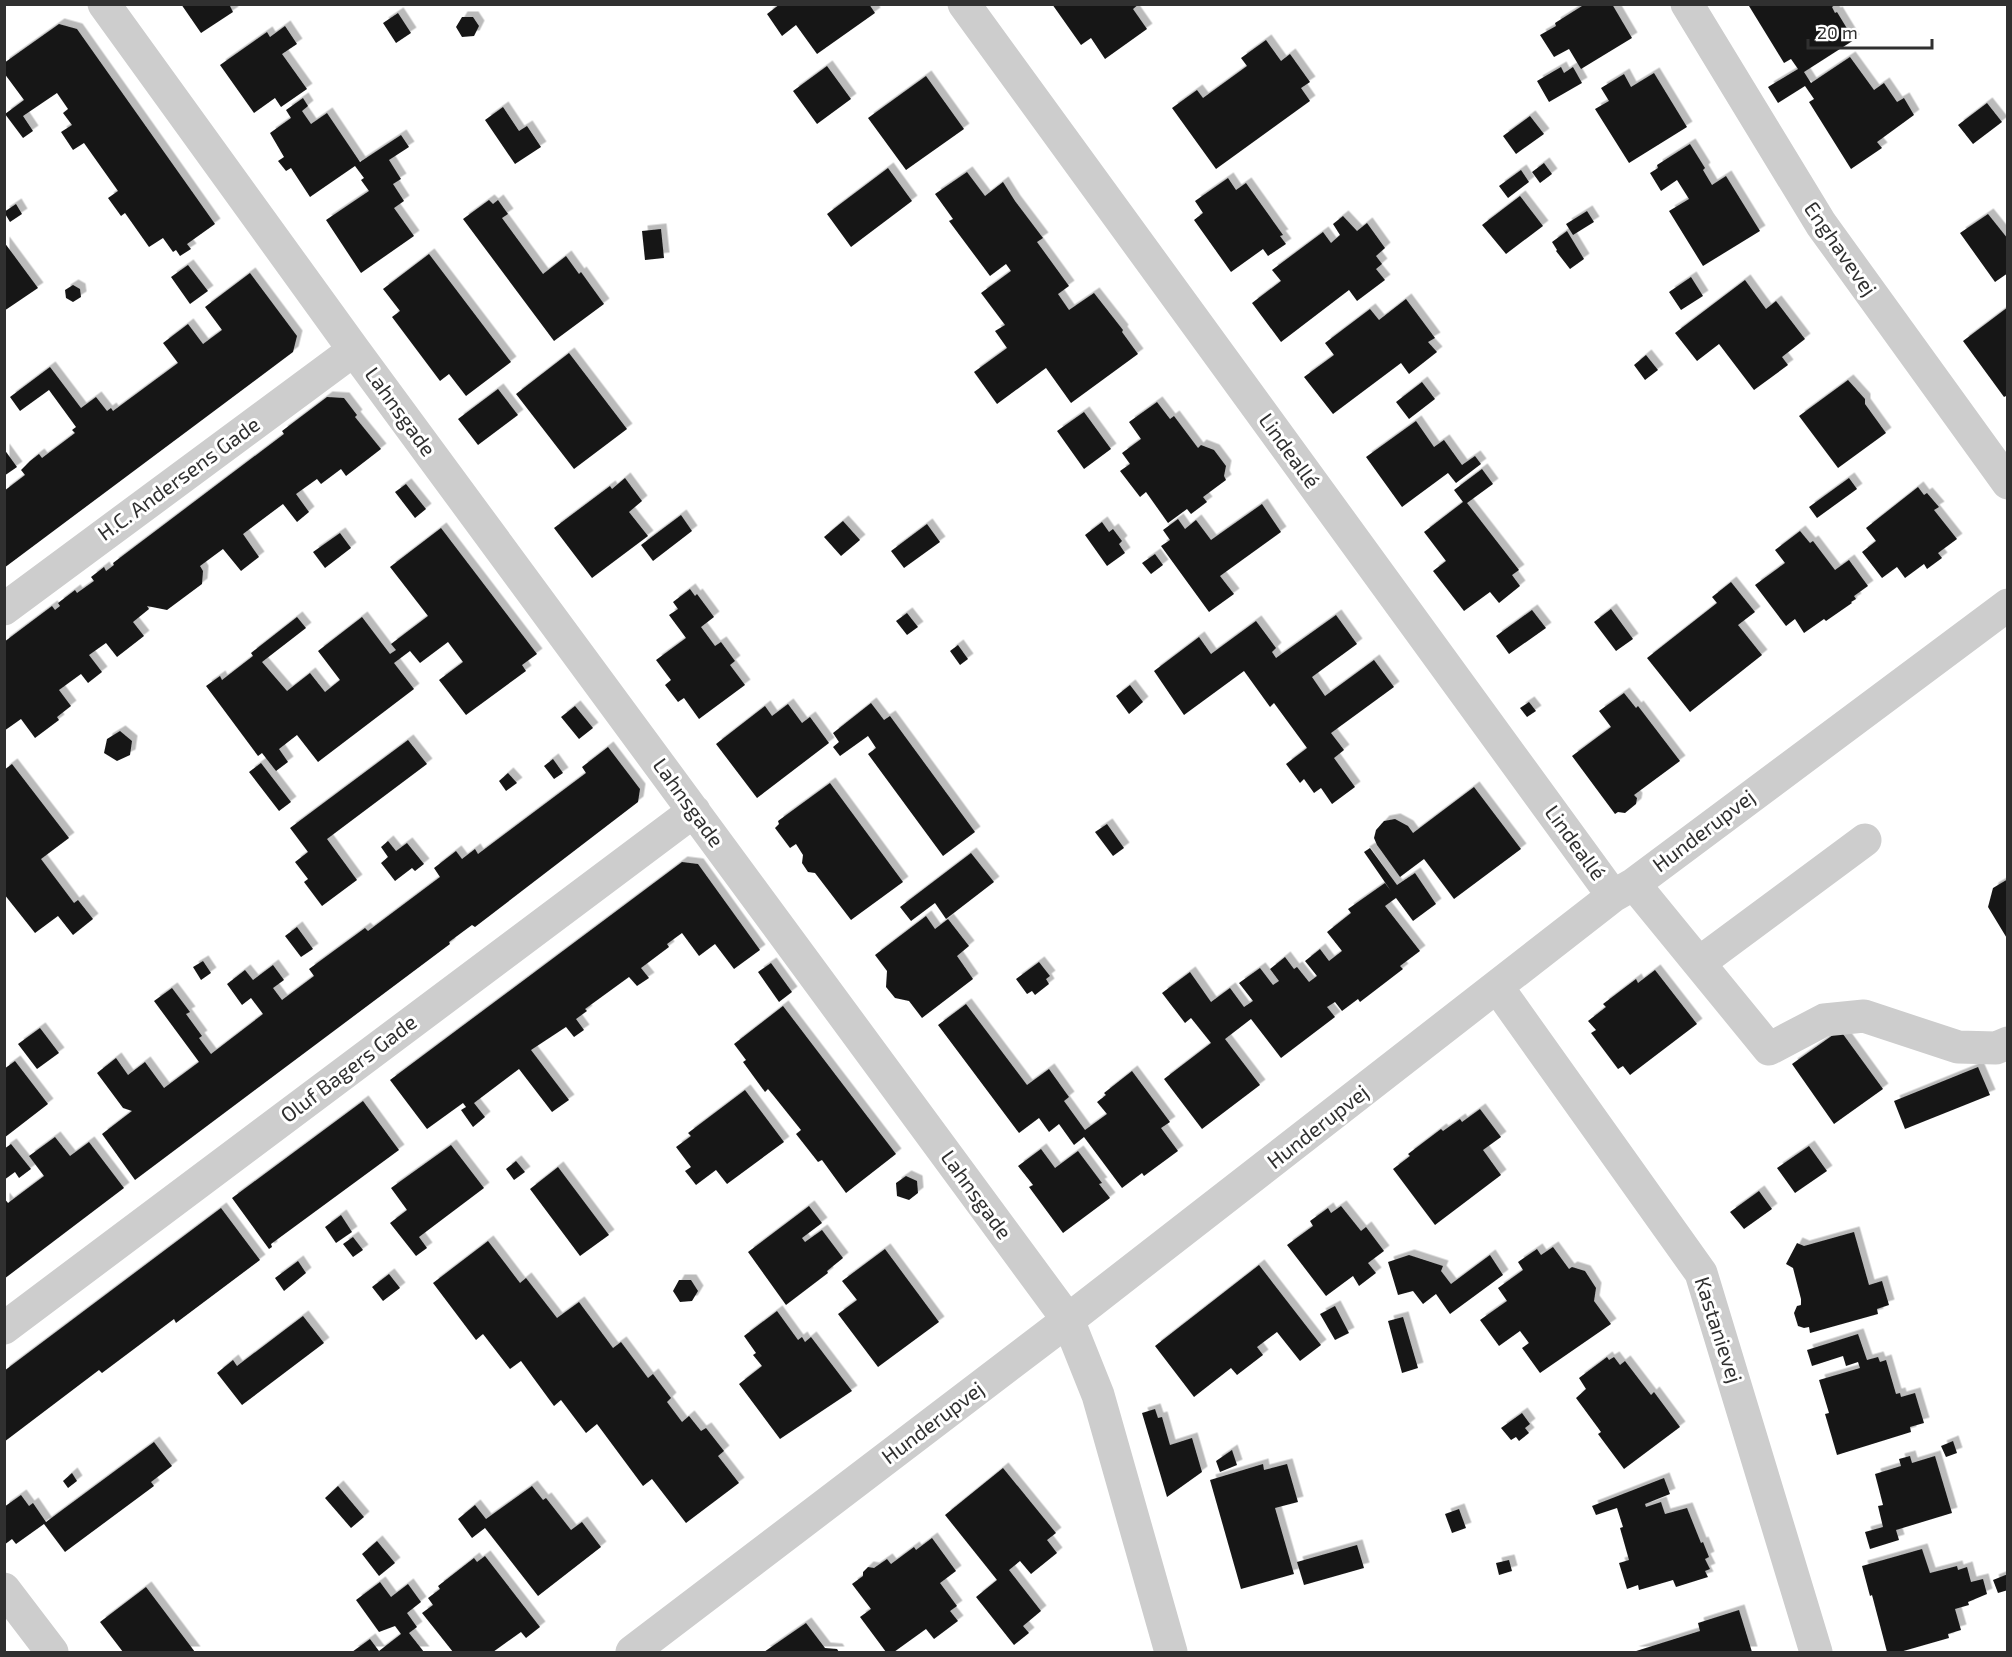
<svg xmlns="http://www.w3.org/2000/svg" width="2012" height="1657" font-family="'Exo 2',sans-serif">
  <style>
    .building { fill: #171717; filter: url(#shadow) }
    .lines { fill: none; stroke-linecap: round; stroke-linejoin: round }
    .minor { stroke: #cdcdcd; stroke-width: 33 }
    .labels { text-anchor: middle; stroke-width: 6; stroke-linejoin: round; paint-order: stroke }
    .street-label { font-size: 21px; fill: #303030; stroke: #fff }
  </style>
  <defs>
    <filter id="shadow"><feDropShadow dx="5.5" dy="-5.5" stdDeviation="0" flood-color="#0004"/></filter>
  </defs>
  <rect width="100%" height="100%" fill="#fff"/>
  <path class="building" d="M181,4h48l4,8 -32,21z
    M780,4h89l6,9 -58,41 -21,-29 -14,11 -15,-22z
    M1052,4h87l-6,5 14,20 -42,30 -14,-21 -10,7z
    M1580,4h32l20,34 -51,31 -12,-20 -15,8 -14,-22 16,-9 -1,-3 27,-17z
    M1752,4h84l-4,3 3,6 2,-1 17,28 -50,32 7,11 39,-26 24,33 10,-7 13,19 7,-4 10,17 -37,27 5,6 -31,21 -42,-67 5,-3 -9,-13 -27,17 -10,-16 30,-18 -7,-10 -7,4 -35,-57z
    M398,13l13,20 -15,10 -13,-20z
    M462,17h11l6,9 -5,10 -12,1 -6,-10z
    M59,24l18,5 138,195 -28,20 4,5 -11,7 -4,-6 -3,2 -10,-14 -14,9 -24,-34 -4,3 -13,-18 10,-7 -34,-48 -11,7 -12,-18 11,-7 -9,-12 5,-4 -11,-16 -34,23 10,15 -10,7 -18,-24 19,-14 -20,-27v-10z
    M285,26l12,18 -15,10 25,35 -26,18 -6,-9 -21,15 -34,-48 47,-33 3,5z
    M1266,40l15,21 9,-7 20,28 -9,6 9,13 -94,68 -44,-61 25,-18 6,8 44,-32 -6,-8z
    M827,66l24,33 -34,25 -24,-33z
    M1561,67l3,6 9,-6 9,16 -33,19 -12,-21z
    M1654,73l33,54 -58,36 -34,-54 14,-8 -8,-13 23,-14 7,13z
    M926,76l38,53 -58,41 -38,-52z
    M303,98l5,8 -6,5 9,13 16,-11 33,49 41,-27 8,12 -20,13 12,19 -8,5 11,17 -10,7 20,28 -53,37 -35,-53 43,-29 -8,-11 3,-2 -9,-12 -45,31 -19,-29 -5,3 -8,-10 6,-4 -14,-24 21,-15 -5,-8z
    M1987,103l15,19 -29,22 -15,-19z
    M503,107l16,24 8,-5 14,21 -26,17 -30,-44z
    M1530,116l14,18 -28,20 -13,-18z
    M1690,144l15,24 -2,2 9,15 14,-9 34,55 -57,35 -34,-55 20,-12 -12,-19 -16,11 -11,-18 8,-5 -1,-3z
    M1544,163l8,11 -12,9 -8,-11z
    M888,168l24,33 -61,46 -24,-33z
    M1521,170l8,12 -21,16 -9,-12z
    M967,172l18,24 18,-14 12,19 28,37 -6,4 32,44 -11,8 11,16 25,-17 29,37 -1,2 16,22 -67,49 -25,-35 -49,36 -23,-32 33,-24 -12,-17 10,-6 -24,-32 30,-22 -5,-7 -16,12 -41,-55 4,-2 -18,-25z
    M1228,178l8,12 10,-7 37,52 -3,1 6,8 -18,12 -5,-7 -32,23 -37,-52 9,-7 -8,-12z
    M1520,196l23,30 -37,28 -24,-29z
    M489,200l4,4 5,-4 10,14 -6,4 41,56 23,-18 13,18 2,-2 23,32 -50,37 -91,-122z
    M16,204l6,10 -12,8 -6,-10z
    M1587,211l7,11 -21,13 -7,-11z
    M1988,214l20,25v34l-13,9 -35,-49z
    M1343,216l14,15 10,-8 18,25 -9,8 6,8 -6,5 9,11 -28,21 -8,-11 -68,52 -29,-39 29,-22 -9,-11 51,-38 8,11 9,-8 -7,-11z
    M661,229l3,29 -19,2 -3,-29z
    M1567,231l17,28 -14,10 -14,-18 1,-1 -5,-8z
    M4,242l34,46 -34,23z
    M429,254l82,108 -45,34 -17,-22 -9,7 -48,-64 8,-6 -17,-22z
    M188,265l20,26 -18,13 -19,-27z
    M250,273l47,63 -4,16 -289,216v-77l21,-16 -4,-5 9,-9 9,-7 3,4 33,-25 -3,-3 4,-3 -27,-37 -29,21 -10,-14 40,-30 31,41 15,-11 11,14 4,-3 2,3 65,-48 -15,-20 25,-19 15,20 19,-14 -17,-23z
    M1691,277l12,19 -22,14 -12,-18z
    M1745,280l21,29 10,-8 29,38 -23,18 6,8 -34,25 -35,-46 -22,17 -22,-28z
    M73,285l7,4 1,8 -8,5 -7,-4 -1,-8z
    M1406,299l29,39 -7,4 9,10 -28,22 -8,-11 -68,51 -29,-37 30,-22 -9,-12 45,-34 9,11z
    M2008,307v88l-4,2 -41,-56z
    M569,353l58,76 -53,40 -58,-75z
    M1646,355l12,15 -13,10 -11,-15z
    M1848,380l17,19v5l21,29 -48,35 -39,-52z
    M1422,382l13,17 -26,20 -13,-17z
    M498,389l20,26 -40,30 -20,-26z
    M327,397l17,1 13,17 -2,2 26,32 -35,27 -5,-7 -20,15 -4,-5 -21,15 13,18 -12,10 -14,-18 -40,30 16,23 -18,14 -18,-22 -23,17 3,5 -1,13 -35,26 -20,-4 2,3 -16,13 11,14 -27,21 -11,-14 -17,12 13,17 -14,11 -7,-9 -22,16 12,16 -14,11 2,3 -24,18 -14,-19 -17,12v-89l48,-36 3,4 5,-4 -2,-3 17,-13 2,3 17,-12 -3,-4 13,-10 2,4 8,-6 -1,-2 171,-129 -2,-3z
    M1157,402l13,17 4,-3 24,32 3,-3 13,5 12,16 -2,10 2,4 -23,17 4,5 -16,12 -4,-5 -19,14 -22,-31 -6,5 -20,-26 10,-7 -8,-11 19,-14 -12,-17z
    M1084,412l27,37 -27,20 -27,-38z
    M1416,421l18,26 10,-7 18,25 13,-9 6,8 -25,19 -8,-10 -46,34 -36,-50z
    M4,449l13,18 -13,9z
    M1482,469l11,15 -26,19 52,67 -7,5 8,11 -21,17 -9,-11 -26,19 -31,-40 13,-10 -22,-29 39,-30 -9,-12z
    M625,478l17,23 -13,11 19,24 -56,42 -38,-50 56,-42 2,3z
    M1849,478l8,11 -40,29 -8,-11z
    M406,484l20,25 -11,9 -20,-26z
    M1918,487l6,8 3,-2 12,14 -5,3 23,29 -19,14 4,5 -15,11 -3,-5 -19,14 -8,-11 -15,11 -20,-26 14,-11 -10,-13z
    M1262,504l19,28 -61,44 14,18 -25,18 -48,-66 9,-6 -7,-10 15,-11 7,10 11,-9 15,20z
    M681,515l11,16 -39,30 -12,-16z
    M843,521l17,19 -19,16 -17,-19z
    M1102,522l7,10 4,-3 9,12 -3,3 6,9 -18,13 -22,-31z
    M927,524l13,18 -36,26 -13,-17z
    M441,528l96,126 -15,11 4,6 -60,44 -27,-35 24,-18 -15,-20 -28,21 -10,-12 -16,12 20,26 -96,73 -21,-27 -18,14 9,13 -12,9 -14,-18 -4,3 -52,-70 14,-10 2,4 31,-24 -2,-3 46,-36 9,11 -44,34 25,29 23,-18 15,19 15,-12 -22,-29 44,-34 28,37 6,-4 -5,-6 37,-28 -38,-49z
    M1800,531l10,12 3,-2 22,29 14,-10 19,26 -14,10 2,3 -5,3 1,1 -26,18 -2,-2 -20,14 -9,-14 -9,7 -31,-41 30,-22 -10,-13z
    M340,533l11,15 -26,20 -12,-16z
    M1155,554l8,11 -12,9 -9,-11z
    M1731,582l24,30 -17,13 24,30 -72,57 -43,-54 70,-55 -5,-6z
    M690,589l5,7 2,-2 17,23 -13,10 14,19 6,-4 14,19 -5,4 15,20 -46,34 -15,-21 -6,4 -13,-17 6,-5 -15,-20 30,-22 -17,-23 9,-6 -5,-7z
    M1611,609l22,30 -17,12 -22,-29z
    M1532,610l14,18 -37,26 -13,-18z
    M907,613l11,14 -11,8 -11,-14z
    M1336,615l21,29 -45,33 13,19 49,-36 20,27 -63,46 13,17 -10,8 21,29 -23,17 -11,-16 -7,5 -10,-14 -4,4 -14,-19 21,-16 -33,-45 -4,4 -26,-36 -60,44 -30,-44 45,-34 12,17 45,-33 20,27 -4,4 4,6z
    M958,645l10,14 -8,6 -10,-14z
    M1130,685l13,17 -14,12 -13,-18z
    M1624,693l12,15 2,-2 42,55 -46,34 3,3 -1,6 -11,9 -7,-1 -3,2 -43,-58 39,-29 -12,-16z
    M1529,702l7,9 -9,6 -7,-9z
    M871,703l13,17 6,-4 85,116 -32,24 -75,-102 8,-6 -8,-12 -28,20 -7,-9 6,-5 -6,-9z
    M788,704l14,19 8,-6 19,26 -72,55 -41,-54 49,-38 7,10z
    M575,706l18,22 -14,11 -18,-22z
    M120,731l12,10 -2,14 -13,6 -13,-8 3,-14z
    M408,740l19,24 -100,75 30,41 -35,26 -18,-24 4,-3 -13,-17 13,-10 -18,-24z
    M608,747l32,42 -2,13 -163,125 -3,-2 -23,17 1,2 -315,236 -33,-46 30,-23 -9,-3 -26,-35 19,-15 12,17 17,-13 19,26 35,-26 -45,-61 18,-13 18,24 -4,2 16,22 -3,2 12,16 52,-40 -12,-16 -9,7 -15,-21 18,-14 8,10 20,-15 11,15 -11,8 9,12 32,-24 -5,-7 56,-41 3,3 72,-54 -6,-9 22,-17 6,8 13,-10 3,5 108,-81 -4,-6z
    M553,759l10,14 -9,6 -10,-13z
    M261,763l30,39 -12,9 -30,-39z
    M12,764l57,74 -28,21 33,44 4,-3 15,19 -20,16 -15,-19 -23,17 -31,-39v-124z
    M508,773l9,10 -11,8 -7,-10z
    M830,783l73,99 -52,38 -36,-47 -7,-1 -6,-9 1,-8 -7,-11 -6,4 -15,-20 4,-4 -1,-3z
    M1474,787l47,62 -67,50 -30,-40 -24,18 -23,-32 -3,-7 2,-8 8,-9 11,-2 13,7 5,7z
    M1107,824l17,24 -11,8 -18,-24z
    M388,841l8,10 11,-8 17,21 -9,7 -3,-3 -17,13 -14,-18 7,-6 -7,-10z
    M1370,848l27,37 18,-12 21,31 -23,17 -17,-23 -11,8 35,45 -20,15 3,3 -43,33 -2,-3 -16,12 -7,-9 -8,5 8,10 -54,41 -30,-39 -26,20 35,46 -58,44 -38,-50 47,-36 -20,-25 -6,5 -23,-30 28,-21 21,30 19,-14 14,19 9,-6 -14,-18 21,-15 13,17 6,-4 -9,-12 15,-12 9,12 3,-2 12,15 8,-6 -12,-15 15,-12 9,12 13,-10 -15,-19 24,-19 -3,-4 37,-26 6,8 -27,-39z
    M971,853l23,29 -48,37 -11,-16 -24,18 -11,-14z
    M682,862l16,2 62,86 -26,19 -19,-25 -16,12 -17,-23 -15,11 2,3 -28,21 8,10 -12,8 -8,-9 -44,32 2,2 -11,8 8,11 -10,7 -8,-10 -35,23 38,50 -17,12 -33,-43 -45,34 11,14 -12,10 -12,-17 5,-3 -3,-4 -36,26 -37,-49z
    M2008,879v61l-20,-33 5,-19z
    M926,916l9,13 13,-10 21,27 -12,10 16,23 -51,39 -13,-17 -14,-3 -9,-11 1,-16 -12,-16z
    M297,927l16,22 -12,8 -16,-21z
    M203,961l8,12 -10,7 -8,-13z
    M1039,962l11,14 -4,3 3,5 -14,11 -3,-4 -5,3 -11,-15z
    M771,963l21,29 -13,10 -21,-30z
    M1655,970l42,54 -67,51 -7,-9 -5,3 -27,-36 5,-3 -8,-9 18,-14 -3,-3 33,-25 2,4z
    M966,1004l61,81 22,-16 20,28 -5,4 21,29 22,-16 -10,-12 9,-7 -2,-2 28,-22 38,51 -9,6 17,23 -34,25 -2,-3 -20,15 -38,-51 -10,8 -15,-21 -10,8 -10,-14 -20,15 -81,-108z
    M783,1006l113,148 -50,39 -24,-33 -4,2 -22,-28 5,-4 -28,-35 -5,-6 -3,3 -22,-30 3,-2 -12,-16z
    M40,1028l19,25 -22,16 -19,-25z
    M1840,1030l43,59 -49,35 -42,-60z
    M15,1061l33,43 -44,34v-69z
    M1978,1067l12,28 -85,34 -11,-28z
    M745,1090l39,52 -57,42 -11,-14 -20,15 -11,-14 6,-4 -15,-20 15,-11 -3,-3z
    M363,1101l36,49 -128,94 1,3 -3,2 -37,-51z
    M1480,1109l21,28 -18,13 18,25 -66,50 -42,-56 17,-13 -2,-2 33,-25 2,2 17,-12 2,3z
    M55,1137l15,19 19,-14 35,46 -120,91v-81l4,5 36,-27 -15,-20z
    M11,1144l20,25 -12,9 -4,-6 -11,8v-31z
    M451,1145l33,43 -65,49 8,11 -11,8 -26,-33 17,-13 -16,-22z
    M1809,1146l18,25 -32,22 -18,-25z
    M1041,1149l14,19 23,-17 24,32 -3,1 11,14 -47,35 -34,-46 4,-2 -15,-19z
    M516,1161l9,11 -11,8 -8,-11z
    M558,1167l51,68 -29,21 -50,-67z
    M906,1176l11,5 1,12 -9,7 -12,-4 -1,-13z
    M1759,1191l13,18 -28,20 -14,-17z
    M809,1206l13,17 -20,15 3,4 17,-12 21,28 -16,13 1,2 -42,32 -38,-53z
    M1341,1206l20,25 5,-4 18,24 -16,12 8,10 -17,13 -6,-10 -27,20 -39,-51 26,-19 -3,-5 18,-13 3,5z
    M221,1208l39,52 -84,63 -2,-4 -72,54 -3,-3 -95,72v-71z
    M341,1215l11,17 -16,11 -11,-16z
    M1854,1232l15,53 13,-4 7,24 -12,4 1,5 -68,19 -1,-6 -5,1 -6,-2 -4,-13 3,-7 4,-1v-6l-8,-31 -7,-4 11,-21 7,3z
    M353,1237l10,13 -10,7 -10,-13z
    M488,1241l32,42 6,-5 31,40 22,-16 34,46 8,-6 27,36 5,-4 18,24 -4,4 15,20 7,-6 12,15 5,-3 18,23 -6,5 21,27 -53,40 -34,-44 -9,7 -46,-62 -11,9 -25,-33 -7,6 -33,-45 -11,8 -27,-35 -7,6 -43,-57z
    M1553,1247l16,22 3,-2 13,4 11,17 -2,13 17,23 -71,49 -18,-25 7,-5 -9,-12 -21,15 -19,-26 27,-19 -9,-13 25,-18 -5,-8 19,-13 4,6z
    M885,1249l54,73 -61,45 -40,-53 19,-14 -15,-19z
    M1409,1255l34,11 -2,5 10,13 39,-29 13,20 -53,39 -14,-20 -13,10 -10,-13 -15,4 -10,-33z
    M298,1261l8,12 -22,18 -9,-13z
    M1259,1265l62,80 -21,16 -23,-29 -20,15 6,8 -26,20 -6,-7 -37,29 -39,-51z
    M389,1274l11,14 -17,13 -11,-14z
    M679,1280h12l7,11 -6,10 -12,1 -7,-11z
    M1335,1306l14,27 -14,7 -15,-26z
    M777,1311l21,29 4,-3 3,5 6,-5 41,54 -72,48 -41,-55 23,-18 -9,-11 3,-2 -12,-17z
    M303,1316l21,27 -82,62 -25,-32 16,-13 4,6z
    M1403,1317l15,51 -16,5 -14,-52z
    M1858,1334l9,26 11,-3 2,5 6,-2 10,34 4,-1 1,4 14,-4 9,30 -14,4 1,5 -74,23 -12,-41 4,-1 -10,-33 41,-12 -2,-6 -12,4 -3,-10 -31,10 -5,-16z
    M1607,1357l2,3 5,-3 6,8 5,-4 26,34 3,-3 26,35 -56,42 -26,-35 3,-2 -25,-34 10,-9 -7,-11z
    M1155,1409l3,9 4,-1 8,28 22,-7 10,34 -35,25 -25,-84z
    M1522,1413l8,11 -5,4 4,5 -10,8 -3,-4 -5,3 -10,-12z
    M1953,1441l4,12 -11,4 -5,-11z
    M154,1442l18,24 -21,16 3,4 -89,66 -21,-28 -28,20 -4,-5 -8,6v-38l17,-12 8,11 4,-3 13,19z
    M1232,1450l5,15 -17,7 -4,-11z
    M1910,1456l2,7 23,-7 17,57 -56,17 3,10 -29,9 -5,-17 18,-5 -5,-21 5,-1 -8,-31 26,-8 -2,-7z
    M1263,1464l1,6 23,-6 11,38 -23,6 19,66 -53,15 -31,-109z
    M1003,1468l53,65 -9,7 10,13 -26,21 -11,-13 -11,9 32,41 -18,15 6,7 -15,12 -38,-48 21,-17 -52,-65z
    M72,1473l5,8 -9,7 -5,-7z
    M1664,1478l6,16 -25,10 1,3 15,-5 4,12 22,-6 14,35 2,-1 6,15 -4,2 5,10 -5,2 3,6 -32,10 -3,-7 -34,10 -1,-5 -11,4 -8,-26 10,-3 -9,-32 3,-1 -6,-19 -21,7 -4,-9z
    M338,1486l26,31 -13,11 -26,-30z
    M532,1486l11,14 3,-2 25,32 11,-8 19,25 -63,49 -53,-68 -13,10 -14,-19 17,-14 11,14z
    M1459,1509l7,19 -14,5 -7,-19z
    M932,1538l24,33 -16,12 17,23 -7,5 8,10 -24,18 -8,-10 -32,23h-8l-26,-35 11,-8 -19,-25 11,-8v-4l5,-5 6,1 13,-9 4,5 23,-17 2,3z
    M377,1541l18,22 -16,13 -17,-22z
    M1357,1545l7,23 -60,17 -7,-23z
    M1922,1549l8,24 27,-7 1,4 9,-3 4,15 12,-3 4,15 -19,8 1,3 -14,4 6,21 -13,4 1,4 -49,14h-13l-15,-57 -2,1 -8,-30z
    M485,1556l55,71 -14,11 -5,-6 -28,20h-40l-31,-39 11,-8 -5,-7 12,-9 -2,-3 36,-28 3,4z
    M1509,1560l3,11 -13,4 -3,-12z
    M2008,1574v16l-10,3 -5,-13z
    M380,1582l11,15 17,-13 13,18 -14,11 10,14 -8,6 15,19h-72l18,-13 9,12 22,-17 -6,-8 -16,6 -23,-32z
    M146,1587l49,65h-72l-23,-30z
    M1739,1610l13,42h-119l67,-21 -2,-8z
    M806,1623l19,25 12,1 2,3h-75z"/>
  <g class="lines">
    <path class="minor" d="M104,4l250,346 714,970 30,75 73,257
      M964,4l649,892
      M1687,4l134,220 187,259
      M4,609l350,-259
      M1634,884l135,165 55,-29 40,-4 94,31 38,1 12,-5
      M1699,963l166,-123
      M1498,988l203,285 115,379
      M4,1328l690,-517
      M4,1589l48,63
      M632,1652l436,-332 545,-424 21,-12 374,-279"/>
  </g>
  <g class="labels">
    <g class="street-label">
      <text transform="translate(1840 249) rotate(55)" y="7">Enghavevej</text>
      <text transform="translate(400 412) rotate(54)" y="7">Lahnsgade</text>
      <text transform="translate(1289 451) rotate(54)" y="7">Lindeallé</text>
      <text transform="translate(179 479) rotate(-36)" y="7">H.C. Andersens Gade</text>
      <text transform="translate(688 803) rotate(54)" y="7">Lahnsgade</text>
      <text transform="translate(1704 831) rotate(-37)" y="7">Hunderupvej</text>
      <text transform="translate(1575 843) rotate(54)" y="7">Lindeallé</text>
      <text transform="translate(349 1069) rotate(-37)" y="7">Oluf Bagers Gade</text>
      <text transform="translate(1318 1127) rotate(-38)" y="7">Hunderupvej</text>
      <text transform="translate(976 1195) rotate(54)" y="7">Lahnsgade</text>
      <text transform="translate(1718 1330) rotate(72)" y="7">Kastanievej</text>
      <text transform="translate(933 1423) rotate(-37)" y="7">Hunderupvej</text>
    </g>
  </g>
  <rect width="2012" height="1657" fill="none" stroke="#303030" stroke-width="12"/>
  <path d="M1808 39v9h124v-9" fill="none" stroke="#303030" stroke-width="3"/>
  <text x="1817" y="39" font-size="18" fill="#303030" stroke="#ffffff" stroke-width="4.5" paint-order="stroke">20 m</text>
</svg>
